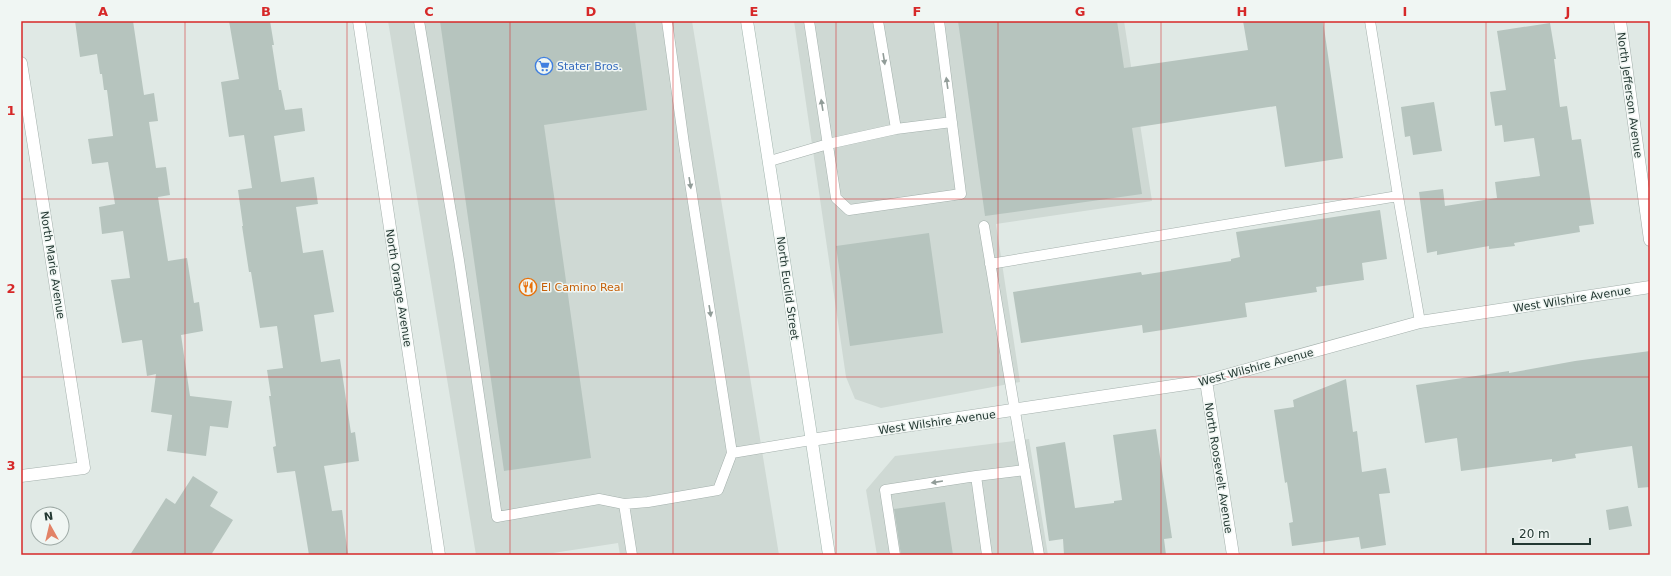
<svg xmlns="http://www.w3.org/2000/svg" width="1671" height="576" font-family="'DejaVu Sans',sans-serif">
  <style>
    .built { fill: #cfd9d4 }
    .building { fill: #b6c4be }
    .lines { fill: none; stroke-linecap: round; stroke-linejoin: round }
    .service-casing { stroke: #a4b0ac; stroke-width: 11 }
    .minor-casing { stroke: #a4b0ac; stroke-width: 13 }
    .secondary-casing { stroke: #a1b4ad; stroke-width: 13 }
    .service { stroke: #fff; stroke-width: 10 }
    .minor { stroke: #fff; stroke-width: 12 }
    .secondary { stroke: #fff; stroke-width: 12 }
    .oneway { fill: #919c98 }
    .grid { fill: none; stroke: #d62828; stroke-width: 1; stroke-opacity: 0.55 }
    .labels { text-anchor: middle; stroke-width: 3; stroke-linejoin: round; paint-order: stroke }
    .shop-label { font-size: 11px; fill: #366cbe; stroke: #f0f6f3; text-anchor: start }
    .street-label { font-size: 11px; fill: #233832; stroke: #f0f6f3 }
    .food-label { font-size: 11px; fill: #c56008; stroke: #f0f6f3; text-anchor: start }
    .neatline { fill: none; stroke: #d62828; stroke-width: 1.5 }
    .grid-label { font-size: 13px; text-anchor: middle; font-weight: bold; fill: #d62828 }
  </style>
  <rect width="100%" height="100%" fill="#e0e9e5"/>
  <path class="built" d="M388,21h304l87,534h-159l-2,-12 -78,12h-64z
    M794,21h330l28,180 -156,23 24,158 -139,26 -26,-9 -9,-22z
    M1029,439l19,116h-171l-11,-65 29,-34z"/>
  <path class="building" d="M75,21h58l11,74 10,-2 4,28 -9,1 7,46 10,-1 4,28 -12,2 10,64 19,-3 7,45 5,-1 4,29 -22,4 9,61 42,5 -4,27 -18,-2 -4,30 -39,-5 5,-36 -21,-3 5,-38 -9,2 -5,-36 -20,3 -11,-63 19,-2 -7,-47 -21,3 -3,-27 16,-3 -7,-42 -16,2 -4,-25 25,-3 -6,-46h-3l-2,-16h-2l-3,-20 -17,3z
    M229,21h41l4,24h-2l7,45h2l4,20 17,-2 3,23 -31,5 7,46 33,-5 4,27 -22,3 7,46 20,-3 11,62 -20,3 7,47 19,-3 11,74 4,-1 4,29 -35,5 8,45 10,-1 6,45h-39l-14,-84 -18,2 -4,-26 3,-1 -7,-50h2l-4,-26 16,-2 -6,-42 -17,2 -9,-56h-2l-7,-46h1l-5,-36 14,-2 -8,-53 -15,2 -8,-55 18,-3z
    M440,21h195l12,89 -103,15 47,333 -87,13z
    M958,21h159l7,47 124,-18 -5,-29h80l20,137 -58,9 -9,-61 -144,22 10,66 -157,22z
    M1550,23l6,36h-2l6,48 7,-1 5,34 9,-1 13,85 -15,2 1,6 -66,11 1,3 -26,3v-3l-52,9v-4l-10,2 -8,-61 24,-3 2,17 52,-8 -2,-16 45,-6 -6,-38 -30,4 -2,-17 -7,1 -5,-34 16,-2 -9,-59z
    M1434,102l8,49 -29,4 -3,-19 -5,1 -4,-30z
    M1380,210l7,49 -25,4 2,17 -48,7 1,5 -72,11 2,14 -104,16 -1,-8 -121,18 -8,-51 128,-20 1,3 89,-14v-2l9,-2 -4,-25z
    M929,233l14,100 -93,13 -14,-100z
    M1650,351v136l-12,1 -6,-42 -57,8 1,4 -24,4v-3l-91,12 -4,-33 -32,5 -9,-58 93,-14v2l66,-12z
    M1346,379l7,53 4,-1 5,41 24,-4 4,25 -11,1 7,51 -25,4 -2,-12 -67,9 -3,-23 4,-1 -6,-40 -2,1 -11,-73 20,-3 -1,-7z
    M1156,429l16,109 -8,1 2,16h-102l-1,-16 -14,2 -13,-94 29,-5 10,66 39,-5v-2l8,-1 -9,-65z
    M193,476l25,16 -8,14 23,14 -22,35h-81l36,-57 9,6z
    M945,502l8,53h-52l-7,-46z
    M1628,506l4,20 -23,4 -3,-20z"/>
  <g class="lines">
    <defs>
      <path id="service" d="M419,21l40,239 38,257 102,-18 25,5 24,-2 70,-12 14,-37 79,-13
        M667,21l17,123 48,309
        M809,21l27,177 13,12 112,-16 -22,-173
        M878,21l18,108
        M1370,21l28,175 22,126
        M770,161l58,-17 68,-15 56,-7
        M984,226l55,329
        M990,264l408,-68
        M624,504l8,51
        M895,555l-10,-65 91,-14
        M987,555l-11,-79 49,-6"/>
      <path id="minor" d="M359,21l80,534
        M1620,21l30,219
        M21,63l63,405 -63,8
        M1206,381l27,174
        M811,440l395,-59 214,-59 230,-35"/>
      <path id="secondary" d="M747,21c29,178 55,356 82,534"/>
    </defs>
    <use href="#service" class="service-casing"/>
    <use href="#minor" class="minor-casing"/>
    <use href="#secondary" class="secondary-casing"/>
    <use href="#service" class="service"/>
    <use href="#minor" class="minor"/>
    <use href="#secondary" class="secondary"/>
  </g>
  <defs><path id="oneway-solid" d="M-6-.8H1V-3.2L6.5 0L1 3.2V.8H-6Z"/></defs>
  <g class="oneway">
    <use href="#oneway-solid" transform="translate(884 59) rotate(81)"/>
    <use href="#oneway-solid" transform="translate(947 83) rotate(-98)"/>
    <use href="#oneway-solid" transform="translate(822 105) rotate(-99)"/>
    <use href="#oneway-solid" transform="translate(690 183) rotate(81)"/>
    <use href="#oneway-solid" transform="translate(710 311) rotate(81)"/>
    <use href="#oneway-solid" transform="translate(937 482) rotate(171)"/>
  </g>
  <path class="grid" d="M185,21v534M347,21v534M510,21v534M673,21v534M836,21v534M998,21v534M1161,21v534M1324,21v534M1486,21v534M21,199h1629M21,377h1629"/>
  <defs>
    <symbol id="supermarket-ring" viewBox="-11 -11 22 22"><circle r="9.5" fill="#f0f6f3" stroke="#3f7fe0" stroke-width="1.5"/><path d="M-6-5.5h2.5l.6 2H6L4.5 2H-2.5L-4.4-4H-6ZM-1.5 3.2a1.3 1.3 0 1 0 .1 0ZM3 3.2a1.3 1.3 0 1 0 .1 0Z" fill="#3f7fe0"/></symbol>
    <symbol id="restaurant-ring" viewBox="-11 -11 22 22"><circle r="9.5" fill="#f0f6f3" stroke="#e8710a" stroke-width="1.5"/><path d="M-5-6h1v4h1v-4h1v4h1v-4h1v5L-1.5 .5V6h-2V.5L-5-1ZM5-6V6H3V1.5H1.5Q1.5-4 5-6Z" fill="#e8710a"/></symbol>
  </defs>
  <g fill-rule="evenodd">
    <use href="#supermarket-ring" x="534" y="56" width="20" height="20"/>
    <use href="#restaurant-ring" x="518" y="277" width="20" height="20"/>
  </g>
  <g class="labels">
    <g class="shop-label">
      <text x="557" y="70">Stater Bros.</text>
    </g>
    <g class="street-label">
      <text transform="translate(1630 95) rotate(82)" y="4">North Jefferson Avenue</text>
      <text transform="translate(53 265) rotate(81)" y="4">North Marie Avenue</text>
      <text transform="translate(399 288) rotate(81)" y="4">North Orange Avenue</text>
      <text transform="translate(788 288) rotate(82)" y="4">North Euclid Street</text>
      <text transform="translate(1572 299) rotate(-9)" y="4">West Wilshire Avenue</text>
      <text transform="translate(1256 367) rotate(-15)" y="4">West Wilshire Avenue</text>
      <text transform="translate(937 422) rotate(-8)" y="4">West Wilshire Avenue</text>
      <text transform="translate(1219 468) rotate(81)" y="4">North Roosevelt Avenue</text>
    </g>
    <g class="food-label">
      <text x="541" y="291">El Camino Real</text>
    </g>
  </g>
  <rect width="1671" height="576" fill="none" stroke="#f0f6f3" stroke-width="44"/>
  <g transform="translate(50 526) rotate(352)"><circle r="19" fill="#f0f6f3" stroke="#9eaaa6"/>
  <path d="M0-3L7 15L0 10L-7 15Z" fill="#e28266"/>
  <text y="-6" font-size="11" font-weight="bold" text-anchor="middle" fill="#233832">N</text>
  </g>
  <path d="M1513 538v6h77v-6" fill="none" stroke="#233832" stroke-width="2"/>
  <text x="1519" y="538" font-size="12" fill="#233832" stroke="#f0f6f3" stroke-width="3" paint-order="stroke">20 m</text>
  <rect x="22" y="22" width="1627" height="532" class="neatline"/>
  <g class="grid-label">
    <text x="103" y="16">A</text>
    <text x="266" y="16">B</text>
    <text x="429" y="16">C</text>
    <text x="591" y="16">D</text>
    <text x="754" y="16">E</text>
    <text x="917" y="16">F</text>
    <text x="1080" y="16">G</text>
    <text x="1242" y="16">H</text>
    <text x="1405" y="16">I</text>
    <text x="1568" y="16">J</text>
    <text x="11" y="115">1</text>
    <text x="11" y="293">2</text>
    <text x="11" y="470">3</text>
  </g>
</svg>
